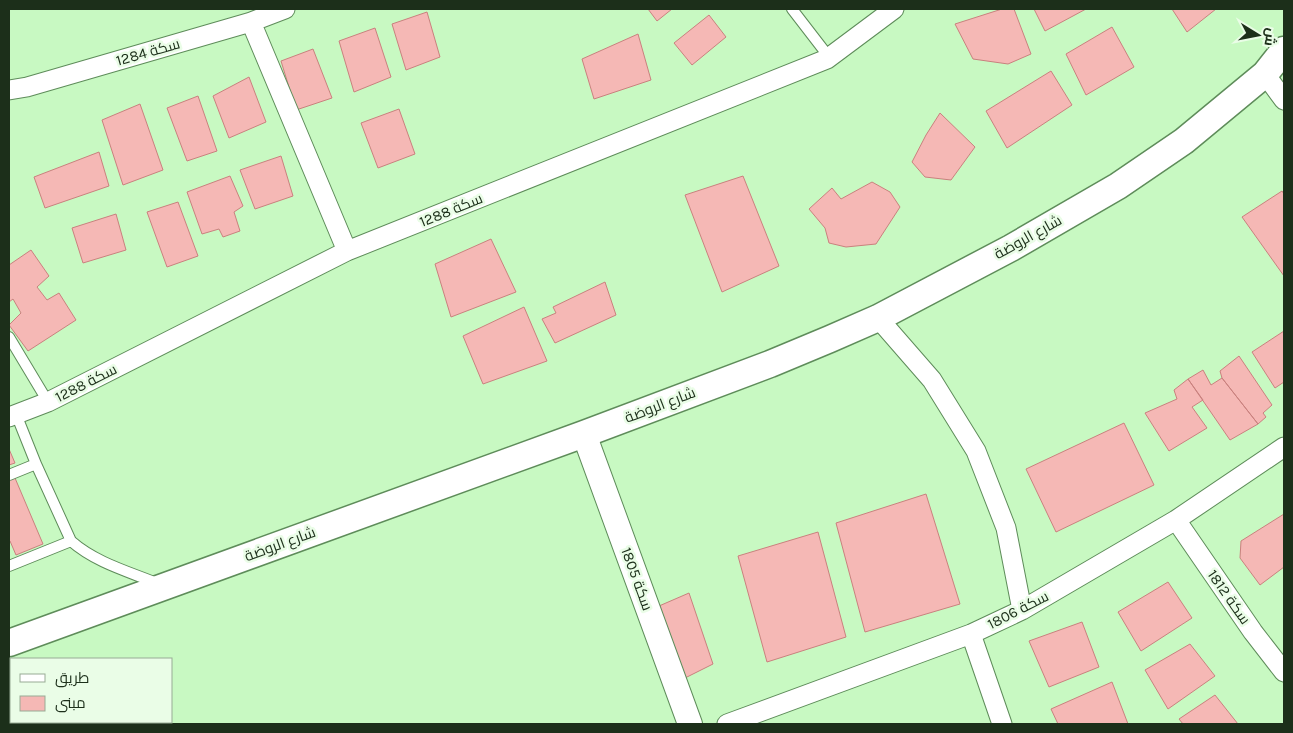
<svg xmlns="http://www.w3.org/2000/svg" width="1293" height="733" font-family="Karla,Cairo,sans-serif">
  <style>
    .building { fill: #f5b8b5; stroke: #c9817e }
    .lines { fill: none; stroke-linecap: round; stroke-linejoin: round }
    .service-casing { stroke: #5e8c5a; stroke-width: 12 }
    .minor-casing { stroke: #5e8c5a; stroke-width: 21 }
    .tertiary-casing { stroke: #5e8c5a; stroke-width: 26 }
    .secondary-casing { stroke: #5e8c5a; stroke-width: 29 }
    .service { stroke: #fff; stroke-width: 10 }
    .minor { stroke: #fff; stroke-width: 19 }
    .tertiary { stroke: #fff; stroke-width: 24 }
    .secondary { stroke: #fff; stroke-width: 26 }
    .labels { text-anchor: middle; stroke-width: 5; stroke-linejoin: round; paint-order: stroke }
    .street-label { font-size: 15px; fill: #1c2f1a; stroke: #eafde7 }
  </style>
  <rect width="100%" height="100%" fill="#c8f9c2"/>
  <path class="building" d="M648,9h24l-15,12z
    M1002,9h12l17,45 -23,10 -35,-5 -18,-35z
    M1034,9h52l-41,22z
    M1172,9h44l-29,23z
    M427,12l13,45 -34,13 -14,-46z
    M709,15l17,22 -34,28 -18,-22z
    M1112,27l22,40 -48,28 -20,-41z
    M375,28l16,49 -37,15 -15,-51z
    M638,34l13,46 -57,19 -12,-40z
    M313,49l19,49 -36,12 -15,-49z
    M1051,71l21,34 -65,43 -21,-37z
    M249,77l17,45 -37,16 -16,-42z
    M198,96l19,55 -30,10 -20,-53z
    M140,104l23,66 -40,15 -21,-65z
    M399,109l16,45 -37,14 -17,-45z
    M940,113l35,34 -24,33 -26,-3 -13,-15 14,-27z
    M99,152l10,34 -64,22 -11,-31z
    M281,156l12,40 -38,13 -15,-39z
    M230,176l13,30 -9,6 6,19 -17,6 -4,-8 -17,5 -15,-42z
    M743,176l36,90 -57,26 -37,-97z
    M872,182l18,10 10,15 -24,37 -30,3 -17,-4 -4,-15 -16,-19 23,-21 9,11z
    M1282,191l2,3v82l-42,-59z
    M178,202l20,54 -31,11 -20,-55z
    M116,214l10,36 -43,13 -11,-35z
    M491,239l25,53 -65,25 -16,-53z
    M31,250l18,26 -12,11 10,13 12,-7 17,27 -48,31 -19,-26 12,-12 -8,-14 -4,3v-37z
    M605,282l11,33 -61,28 -13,-24 14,-6 -3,-6z
    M524,307l23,54 -64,23 -20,-48z
    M1284,331v51l-9,6 -23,-36z
    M1239,356l33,49 -9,8 3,4 -8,7 -36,-46 -2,-7z
    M1203,370l8,15 11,-7 36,46 -28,16 -42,-61z
    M1188,379l15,21 -11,7 15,21 -38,23 -24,-38 32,-14 -3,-9z
    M1124,423l30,62 -98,47 -30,-63z
    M9,449l6,14 -6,2z
    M15,478l28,66 -27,11 -6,-14 -1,1v-62z
    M926,494l34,110 -95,28 -29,-109z
    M1284,514v53l-24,18 -20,-27 1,-17z
    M818,532l28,105 -79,25 -29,-106z
    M1168,582l24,36 -51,33 -23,-39z
    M689,593l24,71 -28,14 -26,-72z
    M1082,622l17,45 -50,20 -20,-46z
    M1190,644l25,32 -47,33 -23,-39z
    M1112,682l16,42h-70l-7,-15z
    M1215,695l23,29h-55l-4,-5z"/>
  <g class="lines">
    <defs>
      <path id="service" d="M792,9l37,48
        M9,337l39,65
        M16,414l20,50
        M9,475l27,-11 35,77c25,22 59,31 88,43
        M9,566l62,-25"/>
      <path id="minor" d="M251,22l96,229
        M1265,74l19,26
        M9,90l18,-3 224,-65 34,-13
        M878,318l54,62 44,71 30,77 16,82
        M9,417l39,-15 299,-151 480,-192 67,-50
        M1176,520l77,112 31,40
        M971,634l31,90
        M727,724l244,-90 51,-24 154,-90 108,-73"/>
      <path id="tertiary" d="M584,434l106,290"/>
      <path id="secondary" d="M9,643l575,-209 186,-70 60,-25 48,-21 133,-70 107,-62 66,-45 81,-67 19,-24"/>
    </defs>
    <use href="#service" class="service-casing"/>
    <use href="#minor" class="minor-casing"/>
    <use href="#tertiary" class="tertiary-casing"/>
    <use href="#secondary" class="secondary-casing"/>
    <use href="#service" class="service"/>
    <use href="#minor" class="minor"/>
    <use href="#tertiary" class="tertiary"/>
    <use href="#secondary" class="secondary"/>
  </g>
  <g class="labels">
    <g class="street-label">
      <text transform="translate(148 52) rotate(-16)" y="5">سكة 1284</text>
      <text transform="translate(451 210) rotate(-22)" y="5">سكة 1288</text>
      <text transform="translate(1028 237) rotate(-29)" y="5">شارع الروضة</text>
      <text transform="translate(86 383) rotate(-27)" y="5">سكة 1288</text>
      <text transform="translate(660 405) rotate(-21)" y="5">شارع الروضة</text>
      <text transform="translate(280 544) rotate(-20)" y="5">شارع الروضة</text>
      <text transform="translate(637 579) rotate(70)" y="5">سكة 1805</text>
      <text transform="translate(1229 597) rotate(55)" y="5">سكة 1812</text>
      <text transform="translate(1018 610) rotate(-27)" y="5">سكة 1806</text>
    </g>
  </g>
  <rect width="1293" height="733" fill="none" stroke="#1c2f1a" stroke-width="20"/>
  <rect x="10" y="658" width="162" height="65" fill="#eafde7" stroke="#98ab95"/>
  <rect x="20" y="674" width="25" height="8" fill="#ffffff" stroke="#98ab95"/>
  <text x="55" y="683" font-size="15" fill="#1c2f1a">طريق</text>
  <rect x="20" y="696" width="25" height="15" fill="#f5b8b5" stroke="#98ab95"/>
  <text x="55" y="708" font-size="15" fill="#1c2f1a">مبنى</text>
  <g transform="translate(1258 35) rotate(100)" stroke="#eafde7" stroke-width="4" paint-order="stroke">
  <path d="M0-4L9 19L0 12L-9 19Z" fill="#1c2f1a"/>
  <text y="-8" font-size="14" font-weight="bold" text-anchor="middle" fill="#1c2f1a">ش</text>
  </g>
</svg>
